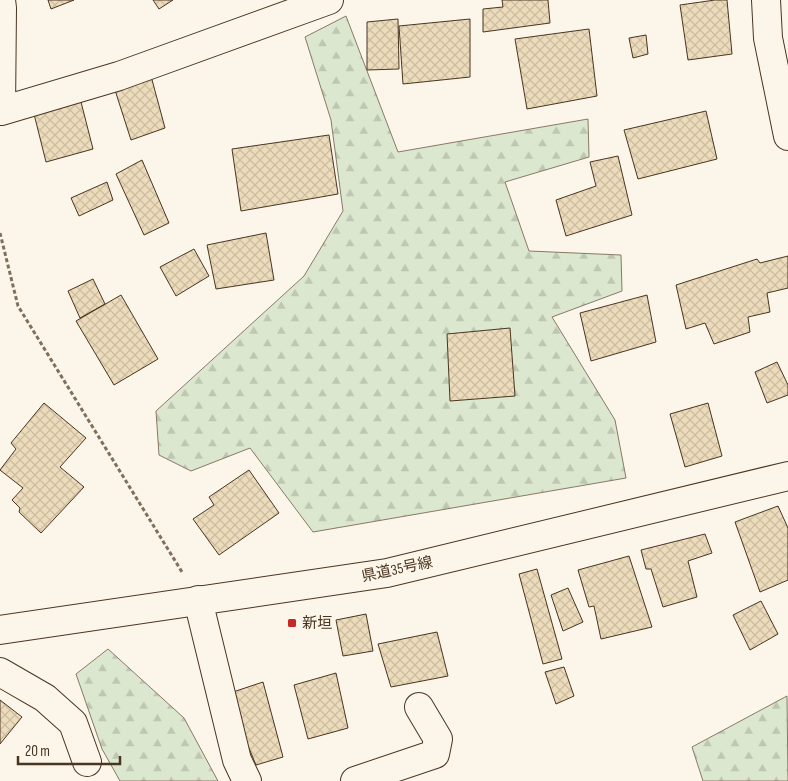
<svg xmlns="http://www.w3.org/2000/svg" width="788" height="781" font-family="'Sofia Sans Condensed','Noto Sans JP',sans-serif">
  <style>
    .forest { fill: url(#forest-firs); stroke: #887966 }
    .building { fill: url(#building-cross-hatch); stroke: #4a3520 }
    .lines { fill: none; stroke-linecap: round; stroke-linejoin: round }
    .minor-casing { stroke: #4a3520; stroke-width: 30 }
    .major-casing { stroke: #4a3520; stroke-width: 30 }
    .path { stroke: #7f6f5c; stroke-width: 3; stroke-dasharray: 4 2.5; stroke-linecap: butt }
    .minor { stroke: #fbf6e9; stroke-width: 28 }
    .major { stroke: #fbf6e9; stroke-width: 28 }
    .poi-dot { fill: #c62828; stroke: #fbf6e9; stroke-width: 2 }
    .labels { text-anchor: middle; stroke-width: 4; stroke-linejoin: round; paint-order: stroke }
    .street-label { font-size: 15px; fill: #4a3520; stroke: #fbf6e9 }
    .poi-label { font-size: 15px; fill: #4a3520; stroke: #fbf6e9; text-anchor: start }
  </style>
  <defs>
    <pattern id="forest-firs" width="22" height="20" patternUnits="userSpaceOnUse" patternTransform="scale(1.25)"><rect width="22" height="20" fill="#dce7d0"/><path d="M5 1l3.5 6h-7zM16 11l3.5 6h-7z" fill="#bec7b2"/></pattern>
    <pattern id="building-cross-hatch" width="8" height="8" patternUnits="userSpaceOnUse" patternTransform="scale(1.25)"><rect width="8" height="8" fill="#ecdcbc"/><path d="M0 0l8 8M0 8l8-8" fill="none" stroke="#ccbda1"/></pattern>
  </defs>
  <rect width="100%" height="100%" fill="#fbf6e9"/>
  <path class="forest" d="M346,16l52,136 190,-33 1,38 -84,25 24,69 92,4 1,36 -70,26 63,103 11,58 -313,54 -63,-84 -59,23 -32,-16 -3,-44 148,-135 39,-65 -12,-91 -26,-83z
    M108,649l76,69 34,63h-98l-18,-32 -26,-75z
    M787,696l1,85h-85l-11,-34z"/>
  <path class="building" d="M48,0h26l-23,9z
    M153,0h20l-14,9z
    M502,0h46l2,23 -67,9v-23l20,-2z
    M715,0h12l5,54 -44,6 -8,-55z
    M398,19l1,50 -32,1v-48z
    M470,19v58l-67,7 -4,-58z
    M589,29l8,67 -70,13 -12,-70z
    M646,35l2,19 -15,4 -4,-20z
    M151,76l14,52 -34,12 -17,-53z
    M81,102l12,47 -47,13 -12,-48z
    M706,111l11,48 -79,20 -14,-49z
    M329,135l9,59 -97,17 -9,-62z
    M618,156l14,59 -66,21 -10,-36 40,-14 -6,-24z
    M142,160l27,63 -25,12 -28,-61z
    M107,182l6,18 -34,16 -8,-18z
    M266,233l8,47 -58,9 -9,-44z
    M194,249l15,27 -33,20 -16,-29z
    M788,256v32l-21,5 3,19 -22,5 2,15 -36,12 -9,-21 -19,6 -10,-44 81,-26 3,4z
    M93,279l12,25 -25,14 -12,-27z
    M121,295l37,64 -44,26 -38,-64z
    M647,295l9,47 -65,19 -11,-48z
    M510,328l5,68 -65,5 -3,-67z
    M777,362l11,23v10l-21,8 -12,-31z
    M44,403l42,35 -26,29 24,20 -43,46 -22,-21 1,-4 -8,-8 11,-12 -23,-18 16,-21 -5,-6z
    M708,403l14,53 -37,11 -15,-53z
    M249,470l30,43 -60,42 -26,-36 21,-14 -5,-8z
    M778,506l10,22v52l-28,12 -25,-70z
    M705,534l7,19 -24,8 9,36 -34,10 -12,-38h-5l-5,-19z
    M629,556l23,71 -51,12 -7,-33 -5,1 -11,-37z
    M537,569l25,90 -19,5 -24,-90z
    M568,588l15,34 -20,9 -12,-36z
    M761,601l17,33 -28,16 -17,-35z
    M366,614l7,37 -30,5 -7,-36z
    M437,632l11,44 -57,11 -13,-43z
    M564,667l10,29 -18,8 -11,-32z
    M336,673l12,55 -40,11 -14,-54z
    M263,682l20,75 -27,8 -10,-24 -13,-49z
    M0,700l22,17 -22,27z"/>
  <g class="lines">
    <defs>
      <path id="minor" d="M1,0l1,8 -1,103 118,-35 210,-76
        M766,0l2,38 20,98
        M198,600l39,160 10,21
        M0,672l45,26 28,25 14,39
        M355,781l80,-27 3,-15 -19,-32"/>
      <path id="major" d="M0,630l387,-57 401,-97"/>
    </defs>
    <use href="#minor" class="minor-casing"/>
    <use href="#major" class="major-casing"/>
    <path class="path" d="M0,233l18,73 164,266"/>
    <use href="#minor" class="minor"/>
    <use href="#major" class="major"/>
  </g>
  <rect class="poi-dot" x="287" y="618" width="10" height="10" rx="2.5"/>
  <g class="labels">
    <g class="street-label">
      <text transform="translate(397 569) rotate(-12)" y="5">県道35号線</text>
    </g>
    <g class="poi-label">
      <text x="302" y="628">新垣</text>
    </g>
  </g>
  <path d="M18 756v8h102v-8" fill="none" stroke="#4a3520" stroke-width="2.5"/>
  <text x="25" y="756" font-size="15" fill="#4a3520" stroke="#fbf6e9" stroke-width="4" paint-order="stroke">20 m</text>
</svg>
